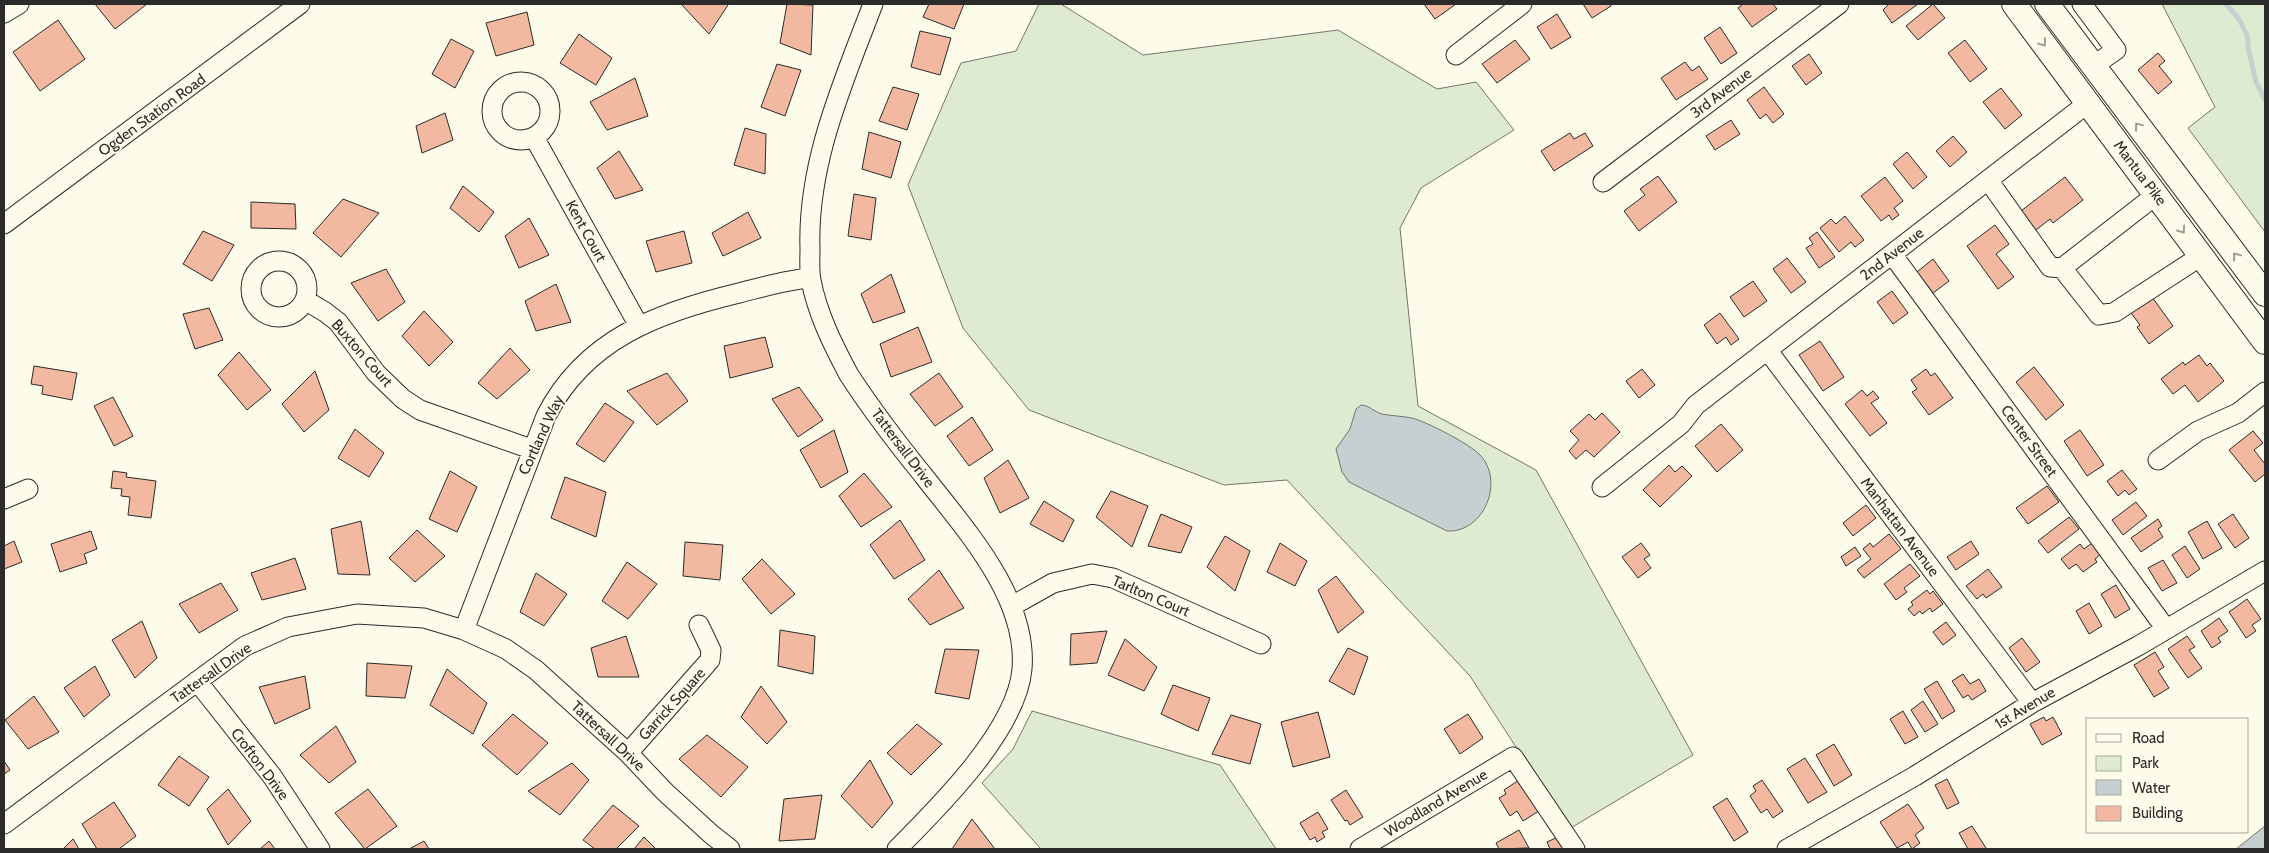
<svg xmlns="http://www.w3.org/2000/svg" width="2269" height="853" font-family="Cabin,sans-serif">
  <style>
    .green { fill: #deebd1; stroke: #74746e }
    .water { fill: #c7d0d0; stroke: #74746e }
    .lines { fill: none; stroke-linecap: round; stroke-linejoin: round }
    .stream { stroke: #c7d0d0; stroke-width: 5 }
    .building { fill: #f2b8a0; stroke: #2b2b2b }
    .minor-casing { stroke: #2b2b2b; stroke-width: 21 }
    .major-casing { stroke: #2b2b2b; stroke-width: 26 }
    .minor { stroke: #fdfbea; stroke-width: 19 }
    .major { stroke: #fdfbea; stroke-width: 24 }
    .oneway { stroke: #9e9d94 }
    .labels { text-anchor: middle; stroke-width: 4; stroke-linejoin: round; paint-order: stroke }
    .street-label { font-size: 15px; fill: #2b2b2b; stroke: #fdfbea }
  </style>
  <rect width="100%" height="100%" fill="#fdfbea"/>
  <path class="green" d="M1039,4h22l82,51 195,-25 99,59 39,-7 38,48 -93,58 -21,40 18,178 118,64 157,285 -124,74 -99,-153 -183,-196 -63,5 -195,-75 -66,-82 -55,-143 53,-122 55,-12z
    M2162,4h103v228l-77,-104 27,-21z
    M1032,711l188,54 56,84h-235l-59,-66 31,-34z"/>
  <path class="water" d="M1361,405c8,0 13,7 21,9 10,2 20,2 30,4 15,4 58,26 68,37 25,26 4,78 -33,76l-98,-49 -7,-10 -6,-23 14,-20 6,-20z
    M2265,826v23h-29z"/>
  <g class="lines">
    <path class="stream" d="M2226,4l13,15 8,16 2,17 7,30 9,18"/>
  </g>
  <path class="building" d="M95,4h52l-32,25z
    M681,4h45l2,1 -19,29z
    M787,4l26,1 -2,50 -31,-12z
    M929,4h35l-10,25 -31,-12z
    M1424,4h32l-21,15z
    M1583,4h27l1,2 -19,12z
    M1743,4h30l4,5 -25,18 -14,-19z
    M1887,4h31l-26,19 -9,-13 5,-5z
    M1933,4l12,14 -27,22 -12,-14z
    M527,12l7,33 -38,11 -10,-33z
    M1557,14l14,23 -20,12 -14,-22z
    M58,20l27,39 -45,32 -27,-39z
    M1720,27l17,26 -16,11 -17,-26z
    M920,31l31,7 -11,37 -29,-8z
    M579,34l33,24 -16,27 -36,-22z
    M451,39l23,12 -19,37 -23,-14z
    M1515,40l15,19 -33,24 -15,-19z
    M1965,40l22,29 -17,13 -22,-29z
    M2158,53l7,8 -6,5 13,16 -14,12 -20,-24z
    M1809,54l13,19 -16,12 -14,-19z
    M1685,62l7,9 7,-5 9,13 -32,21 -15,-22z
    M777,64l24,6 -16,46 -24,-9z
    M635,78l13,38 -41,14 -17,-28z
    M893,87l26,7 -12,36 -28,-9z
    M1764,87l20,27 -11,9 -7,-9 -6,5 -13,-19z
    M2001,88l21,27 -17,14 -22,-27z
    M445,113l8,27 -31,13 -6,-27z
    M1731,120l9,14 -25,16 -9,-14z
    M745,128l21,6 -1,40 -31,-9z
    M869,132l32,10 -10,36 -29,-9z
    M1570,133l4,6 11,-6 8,13 -39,25 -13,-20z
    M1953,136l14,16 -17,15 -14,-16z
    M619,151l24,39 -28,9 -18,-31z
    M1907,152l20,25 -14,12 -20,-25z
    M1658,176l19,26 -38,29 -15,-20 21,-16 -5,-6z
    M1885,177l18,24 -9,7 5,7 -7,5 -3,-5 -8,6 -20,-25z
    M2065,177l18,23 -30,23 -3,-4 -14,11 -15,-19z
    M463,186l31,26 -15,20 -29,-24z
    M854,194l22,4 -5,42 -23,-4z
    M343,199l36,14 -38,44 -28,-24z
    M251,202l44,2 1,25 -45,-1z
    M748,212l13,26 -38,18 -11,-23z
    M1845,216l19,24 -9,7 -4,-5 -12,10 -19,-24 11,-9 5,5z
    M529,218l20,37 -30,13 -14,-32z
    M1995,225l14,19 -13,10 18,23 -16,12 -31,-43z
    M203,231l31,14 -22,36 -29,-17z
    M684,231l8,32 -36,9 -10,-31z
    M1817,232l18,25 -16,11 -13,-20 7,-4 -4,-6z
    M1787,258l19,24 -15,11 -18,-24z
    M1933,259l16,22 -16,12 -16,-21z
    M386,269l19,33 -27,19 -27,-38z
    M891,274l14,38 -32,11 -12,-29z
    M1753,281l14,20 -23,16 -14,-20z
    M556,284l15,38 -35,9 -11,-30z
    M1892,291l16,22 -15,11 -16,-22z
    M2152,297l21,29 -24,18 -12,-17 3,-2 -9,-12z
    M209,308l14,32 -28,9 -12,-35z
    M424,311l29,31 -24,24 -27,-30z
    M1720,313l19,26 -8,6 -5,-8 -9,7 -13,-19z
    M918,327l14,35 -41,15 -11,-33z
    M765,337l8,30 -43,11 -6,-32z
    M1820,341l24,36 -21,14 -24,-36z
    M510,348l20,22 -33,29 -19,-16z
    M239,352l32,38 -24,20 -29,-35z
    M2199,355l8,11 3,-3 14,18 -26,21 -13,-17 -12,9 -12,-15 22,-17 2,3z
    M34,366l43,7 -5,27 -30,-6 1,-8 -12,-2z
    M2034,367l30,38 -18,15 -30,-38z
    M1642,369l13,16 -16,13 -13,-17z
    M1926,369l5,7 4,-3 18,25 -24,17 -17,-23 5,-3 -6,-9z
    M315,371l14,39 -25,22 -22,-28z
    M667,373l21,28 -31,24 -30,-34z
    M939,373l24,34 -28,19 -25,-32z
    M799,387l24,33 -25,17 -26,-38z
    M1862,390l5,6 6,-5 6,7 -8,5 16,20 -17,13 -25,-32z
    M113,397l20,39 -19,10 -20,-40z
    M605,403l29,19 -30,40 -28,-18z
    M1602,413l18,19 -26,25 -8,-7 -10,9 -7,-8 10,-11 -9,-9 19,-17 6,6z
    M972,417l21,33 -24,16 -22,-30z
    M1721,424l22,26 -26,22 -22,-26z
    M355,429l29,24 -15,24 -31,-19z
    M834,430l14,42 -27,16 -21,-38z
    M2080,430l24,35 -17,11 -23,-35z
    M2253,431l10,12 -9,7 11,14v10l-10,8 -26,-32z
    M1008,460l21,38 -29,15 -16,-35z
    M1669,465l6,7 7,-6 10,10 -32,31 -17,-17z
    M2122,470l15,19 -8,6 -4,-5 -7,6 -11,-15z
    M113,471l14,2 -1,4 30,4 -5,37 -23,-3 2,-18 -9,-1 1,-7 -11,-1z
    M450,471l27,16 -20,45 -28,-13z
    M864,473l28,34 -31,20 -22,-31z
    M565,477l41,15 -10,45 -45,-19z
    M2047,486l12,16 -31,22 -12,-16z
    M1111,491l37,15 -16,41 -36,-30z
    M1044,501l30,19 -11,22 -33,-18z
    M2136,502l11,14 -24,19 -11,-15z
    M1866,505l10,13 -23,18 -10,-13z
    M1161,514l31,13 -11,26 -33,-7z
    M2233,514l16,24 -14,10 -17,-24z
    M2069,517l10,12 -31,24 -10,-12z
    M2158,519l4,7 -4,3 5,8 -22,15 -10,-14z
    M900,520l25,40 -31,19 -24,-34z
    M361,521l9,54 -32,-1 -7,-45z
    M2207,521l15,27 -19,11 -15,-27z
    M417,530l28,26 -30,26 -26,-24z
    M91,531l6,18 -13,5 3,9 -27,9 -9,-28z
    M1889,534l12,15 -37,29 -7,-8 14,-11 -8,-10 7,-6 3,4z
    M1225,536l25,15 -15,40 -28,-24z
    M14,541l8,21 -18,7v-23z
    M1971,541l8,13 -23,16 -9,-13z
    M685,542l38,3 -3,35 -37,-4z
    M1280,543l27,18 -12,25 -28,-14z
    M1641,543l9,12 -6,4 7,9 -13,10 -16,-21z
    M2092,543l9,11 -6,5 2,3 -14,10 -7,-8 -7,5 -8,-10 19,-15 4,5z
    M2185,546l15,23 -13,9 -15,-23z
    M1855,547l6,9 -15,10 -5,-9z
    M295,558l11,31 -44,11 -11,-27z
    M762,559l33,35 -24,20 -29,-35z
    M2163,560l14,23 -15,8 -14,-23z
    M627,562l30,22 -29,35 -26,-18z
    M1910,564l10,12 -16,12 3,4 -11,8 -12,-16z
    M1988,569l14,18 -16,11 -3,-4 -6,5 -11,-13z
    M939,570l25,38 -34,17 -22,-26z
    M536,573l31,21 -23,32 -24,-14z
    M1336,576l28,36 -26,21 -20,-43z
    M221,583l17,27 -39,23 -20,-29z
    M2116,585l14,24 -15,9 -14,-24z
    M1927,590l3,4 3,-3 10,13 -11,8 -2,-4 -8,6 -2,-3 -6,5 -6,-7 5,-4 -2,-3z
    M2247,599l14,20 -9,6 4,6 -10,7 -17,-26z
    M2089,603l13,23 -13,8 -13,-23z
    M2219,618l9,13 -10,7 3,4 -9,6 -11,-17z
    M142,621l15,37 -22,20 -23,-38z
    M1946,622l10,13 -13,10 -10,-13z
    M780,630l35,6 -2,38 -35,-8z
    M1107,631l-10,32 -27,2 1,-31z
    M626,636l13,41h-41l-7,-29z
    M2187,636l8,11 -6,3 13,18 -14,10 -20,-29z
    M2022,638l18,24 -14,10 -17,-24z
    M1125,639l32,28 -13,24 -36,-16z
    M1348,648l20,9 -14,38 -25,-14z
    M945,649l34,1 -10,49 -34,-6z
    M2155,652l9,15 -6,4 11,17 -15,9 -20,-32z
    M367,663l45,3 -7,32 -39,-2z
    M95,666l15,29 -26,22 -20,-29z
    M447,669l40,34 -14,31 -43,-29z
    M1963,674l7,10 9,-5 7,12 -14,9 -4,-5 -5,3 -11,-17z
    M305,676l5,32 -35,16 -16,-37z
    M1937,681l18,30 -13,8 -18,-30z
    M1173,685l37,13 -12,33 -37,-17z
    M761,686l26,36 -20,22 -26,-27z
    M34,696l25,36 -31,17 -23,-29z
    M1923,701l15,23 -13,8 -14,-22z
    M1903,711l15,26 -13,7 -15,-25z
    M1318,712l12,45 -37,10 -12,-45z
    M513,714l35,29 -31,32 -35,-30z
    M1468,714l15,24 -23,16 -16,-25z
    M1231,715l30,9 -11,40 -38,-10z
    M2044,717l2,4 7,-4 9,17 -20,11 -12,-21z
    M917,724l25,20 -31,31 -24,-22z
    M336,726l20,36 -27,21 -29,-28z
    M707,735l41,32 -27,30 -42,-38z
    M1834,744l18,31 -18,11 -18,-31z
    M179,756l30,21 -20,29 -31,-21z
    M1805,758l22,34 -19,11 -21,-34z
    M870,760l23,43 -21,25 -31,-32z
    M4,761l6,9 -6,4z
    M572,763l17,17 -29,35 -32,-24z
    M1522,778l20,31 -19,12 -6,-10 -7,5 -11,-18 7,-4 -2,-4z
    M1947,779l12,24 -12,6 -12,-24z
    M1762,780l21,31 -10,7 -6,-9 -6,4 -11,-17 6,-5 -3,-5z
    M228,789l23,32 -23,24 -21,-36z
    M368,789l29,37 -32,23 -30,-36z
    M1346,790l17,27 -13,8 -3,-5 -2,1 -14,-21z
    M822,795l-7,44 -36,2 5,-42z
    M1727,798l21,34 -14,9 -21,-34z
    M114,802l22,34 -17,13h-22l-15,-25z
    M1908,804l16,24 -9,7 5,8 -8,6 -4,-7 -11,6 -17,-26z
    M613,805l26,21 -23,23h-21l-12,-9z
    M1318,812l10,17 -6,3 3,5 -8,5 -2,-5 -5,3 -10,-17z
    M972,819l23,30h-43z
    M1972,826l14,22 -2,1h-16l-9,-16z
    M1519,830l10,18 -30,1 -3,-6z
    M1560,836l5,13h-15l-3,-7z
    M644,837l12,12h-22z
    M73,839l6,10h-16z
    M269,841l6,8h-15z
    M424,841l5,8h-20z"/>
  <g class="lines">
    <defs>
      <path id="minor" d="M873,4c-30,79 -66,159 -63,245 0,10 -1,21 1,31 6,33 22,65 38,95 23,35 48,68 74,100 41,53 105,122 99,194 -5,61 -84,139 -125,180
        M2082,4l34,46 -23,16
        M4,13l15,-9
        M1456,55l66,-51
        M492 111a29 29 0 1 1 58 0a29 29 0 1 1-58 0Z
        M534,137l105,189
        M1988,180l62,87 12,1 94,-73
        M1603,182l236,-178
        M4,224l296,-220
        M1892,254l274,375
        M251 289a28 28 0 1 1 56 0a28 28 0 1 1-56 0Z
        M2062,268l37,47 16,-3 86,-56
        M305,300l20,12 13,10 38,51 27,26 17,11 111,39
        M1768,351l264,352
        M2158,460l40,-29 40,-18 27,-21
        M1602,487l79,-63 15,-19 392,-302
        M4,499l24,-10
        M1012,606l41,-23 39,-9 21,4 148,66
        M464,630l82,-214c39,-77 113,-104 193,-123 24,-6 47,-13 71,-15
        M197,681l75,95 48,73
        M628,753l82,-93 1,-10 -12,-25
        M4,824l241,-178 43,-19 69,-13 67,4 40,12 42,19 30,21 92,83 37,39 46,42 19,15
        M1360,849l153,-92 62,92
        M1787,849l128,-73 117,-73 106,-57 127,-75"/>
      <path id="major" d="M2014,4l251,338
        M2047,4l218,290"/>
    </defs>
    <use href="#minor" class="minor-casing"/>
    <use href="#major" class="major-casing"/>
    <use href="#minor" class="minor"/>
    <use href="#major" class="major"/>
  </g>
  <defs><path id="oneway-chevron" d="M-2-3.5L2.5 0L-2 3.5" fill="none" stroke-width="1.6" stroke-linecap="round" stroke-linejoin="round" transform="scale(1.25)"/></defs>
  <g class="oneway">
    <use href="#oneway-chevron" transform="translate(2043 43) rotate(53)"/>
    <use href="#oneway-chevron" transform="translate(2138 126) rotate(-127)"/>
    <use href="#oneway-chevron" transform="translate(2182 230) rotate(54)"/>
    <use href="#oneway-chevron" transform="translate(2236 256) rotate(-127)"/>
  </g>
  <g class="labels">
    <g class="street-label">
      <text transform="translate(1721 93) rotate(-37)" y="5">3rd Avenue</text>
      <text transform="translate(152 115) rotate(-36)" y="5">Ogden Station Road</text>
      <text transform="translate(2140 173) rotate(53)" y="5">Mantua Pike</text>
      <text transform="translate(586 231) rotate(61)" y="5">Kent Court</text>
      <text transform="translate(1892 254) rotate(-38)" y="5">2nd Avenue</text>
      <text transform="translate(362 353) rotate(49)" y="5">Buxton Court</text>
      <text transform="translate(541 435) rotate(-65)" y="5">Cortland Way</text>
      <text transform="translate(2029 441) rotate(54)" y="5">Center Street</text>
      <text transform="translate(903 448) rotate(53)" y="5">Tattersall Drive</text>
      <text transform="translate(1900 527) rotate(53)" y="5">Manhattan Avenue</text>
      <text transform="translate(1151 596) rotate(23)" y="5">Tarlton Court</text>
      <text transform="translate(211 673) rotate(-35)" y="5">Tattersall Drive</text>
      <text transform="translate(672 704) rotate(-48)" y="5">Garrick Square</text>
      <text transform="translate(2025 708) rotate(-31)" y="5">1st Avenue</text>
      <text transform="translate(608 736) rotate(43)" y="5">Tattersall Drive</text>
      <text transform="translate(260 764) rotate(53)" y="5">Crofton Drive</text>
      <text transform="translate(1436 803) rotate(-31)" y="5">Woodland Avenue</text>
    </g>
  </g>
  <rect width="2269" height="853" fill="none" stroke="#2b2b2b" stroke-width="10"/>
  <rect x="2086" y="718" width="162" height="115" fill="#fdfbea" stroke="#a9a89e"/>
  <rect x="2096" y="734" width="25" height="8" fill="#fdfbea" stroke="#a9a89e"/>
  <text x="2132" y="743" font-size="15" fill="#2b2b2b">Road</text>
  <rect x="2096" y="756" width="25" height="15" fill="#deebd1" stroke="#a9a89e"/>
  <text x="2132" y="768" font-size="15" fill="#2b2b2b">Park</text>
  <rect x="2096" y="780" width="25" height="15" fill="#c7d0d0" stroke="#a9a89e"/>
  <text x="2132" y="793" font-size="15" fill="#2b2b2b">Water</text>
  <rect x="2096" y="806" width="25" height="15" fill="#f2b8a0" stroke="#a9a89e"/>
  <text x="2132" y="818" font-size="15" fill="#2b2b2b">Building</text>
</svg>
